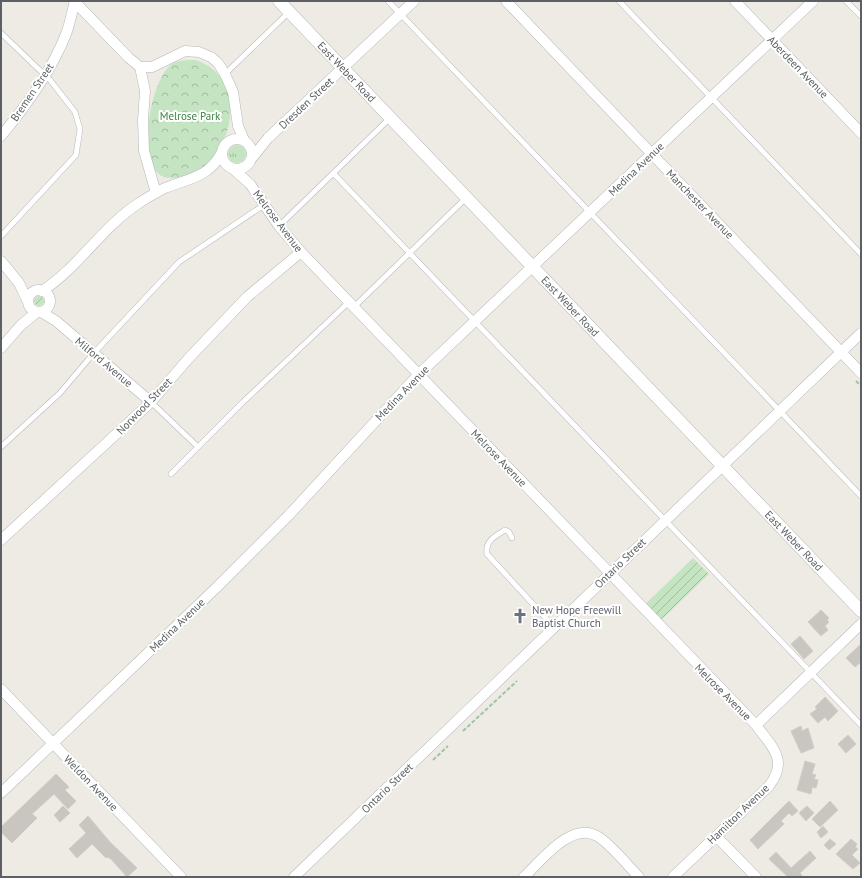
<svg xmlns="http://www.w3.org/2000/svg" width="862" height="878" font-family="'PT Sans',sans-serif">
  <style>
    .grass { fill: url(#grass-tufts) }
    .park { fill: url(#park-crowns) }
    .garden { fill: url(#garden-furrows) }
    .building { fill: #c9c6c2; stroke: #d2cdc3 }
    .lines { fill: none; stroke-linecap: round; stroke-linejoin: round }
    .service-casing { stroke: #b5b7ba; stroke-width: 6 }
    .minor-casing { stroke: #b5b7ba; stroke-width: 11 }
    .tertiary-casing { stroke: #b5b7ba; stroke-width: 13 }
    .path { stroke: #9cc5a6; stroke-width: 2; stroke-dasharray: 4 2; stroke-linecap: butt }
    .service { stroke: #fff; stroke-width: 5 }
    .minor { stroke: #fff; stroke-width: 10 }
    .tertiary { stroke: #fff; stroke-width: 12 }
    .labels { text-anchor: middle; stroke-width: 4; stroke-linejoin: round; paint-order: stroke }
    .street-label { font-size: 11px; fill: #5c6064; stroke: #fff }
    .park-label { font-size: 11px; fill: #3b843c; stroke: #fff }
    .worship-label { font-size: 11px; fill: #5b616d; stroke: #fff; text-anchor: start }
  </style>
  <defs>
    <pattern id="grass-tufts" width="24" height="20" patternUnits="userSpaceOnUse"><rect width="24" height="20" fill="#c4e4c2"/><path d="M3 7l-1-3M5 7V3M7 7l1-3M15 17l-1-3M17 17v-4M19 17l1-3" fill="none" stroke="#a2bca1"/></pattern>
    <pattern id="park-crowns" width="20" height="18" patternUnits="userSpaceOnUse"><rect width="20" height="18" fill="#c4e4c2"/><path d="M2 6a3 3 0 1 1 6 0M12 15a3 3 0 1 1 6 0" fill="none" stroke="#a2bca1"/></pattern>
    <pattern id="garden-furrows" width="10" height="10" patternUnits="userSpaceOnUse"><rect width="10" height="10" fill="#c4e4c2"/><path d="M-1 1l2-2M0 10L10 0M9 11l2-2" fill="none" stroke="#a2bca1"/></pattern>
  </defs>
  <rect width="100%" height="100%" fill="#eeebe4"/>
  <path class="grass" d="M228 154a9 9 0 1 1 18 0a9 9 0 1 1-18 0Z"/>
  <path class="park" d="M195,60c57,17 40,105 -13,116 -6,2 -12,3 -18,1 -29,-11 -14,-98 8,-113 6,-4 16,-4 23,-4z"/>
  <path class="garden" d="M34 301a5 5 0 1 1 10 0a5 5 0 1 1-10 0Z
    M693,558l16,16 -48,46 -15,-16z"/>
  <path class="building" d="M821,610l8,8 -2,2 2,2 -4,4 3,4 -7,6 -13,-14z
    M800,636l13,15 -9,8 -13,-15z
    M861,644v18l-6,5 -9,-9z
    M825,697l13,14 -10,10 -3,-4 -7,6 -8,-9 7,-5 -2,-2z
    M801,726l1,5 6,-3 6,20 -13,5 -10,-22z
    M848,735l8,9 -10,9 -8,-9z
    M805,761l10,3 -3,10 4,1 -2,4 4,1 -2,8 -4,-1 -1,7 -14,-4z
    M56,774l13,13 -4,3 11,11 -8,8 -14,-15 -22,20 5,4 -25,25 -11,-11v-5z
    M789,801l9,10 -6,5 -3,-3 -8,8 3,3 -26,25 -8,-9z
    M830,801l8,9 -18,17 -8,-8z
    M63,806l7,7 -10,9 -6,-7z
    M807,806l7,7 -8,8 -7,-8z
    M88,816l22,26 27,26 -10,9 -16,-18 -4,-2 -1,1 -14,-14 -15,14 -8,-9 17,-16 -7,-8z
    M823,826l5,6 -7,6 -4,-6z
    M830,839l6,5 -7,6 -5,-5z
    M851,839l6,5 -2,3 3,2 -6,6 8,8 -7,6 -17,-15z
    M810,851l6,7 -16,15 3,4h-15l-19,-18 7,-7 15,16z"/>
  <g class="lines">
    <defs>
      <path id="service" d="M388,1l473,495
        M619,1l242,253
        M846,1l15,15
        M1,33l49,47 25,32 5,17 -4,26 -75,81
        M225,74l64,-62
        M334,174l527,551
        M279,226l111,-108
        M355,306l112,-109
        M151,402l47,45
        M1,447l59,-54 33,-39 86,-92 85,-57
        M171,474l72,-72 107,-101
        M512,538l-3,-6 -4,-2c-10,6 -20,11 -18,24l67,73"/>
      <path id="minor" d="M74,1l55,57 11,9 5,24 -2,29 1,31 12,42
        M506,1l355,372
        M735,1l126,132
        M140,67h12l33,-16 14,1 12,5 7,6 7,11 8,18 5,34 6,14
        M1,136c26,-31 50,-64 65,-102 4,-10 6,-22 9,-33
        M222 154a15 15 0 1 1 30 0a15 15 0 1 1-30 0Z
        M252,158l16,-20 146,-137
        M233,169l17,15 29,42 22,26 455,473c16,22 33,35 13,61l-96,91
        M1,261l18,22 9,19
        M28 301a11 11 0 1 1 22 0a11 11 0 1 1-22 0Z
        M42,291c36,-23 60,-64 97,-88 8,-5 17,-11 26,-15 24,-10 44,-10 57,-36
        M41,312l15,9 95,81
        M1,348l20,-23 16,-13
        M1,540l150,-138 37,-43 59,-62 54,-45
        M1,689l180,188
        M756,725l105,-101
        M1,793l215,-205 73,-73 130,-141 394,-373
        M716,836l40,41
        M294,877l567,-544
        M524,877c17,-16 47,-56 73,-41 14,8 30,29 42,41"/>
      <g id="tertiary">
        <path id="s1" d="M279,1l582,610"/>
      </g>
    </defs>
    <use href="#service" class="service-casing"/>
    <use href="#minor" class="minor-casing"/>
    <use href="#tertiary" class="tertiary-casing"/>
    <path class="path" d="M856,381l5,5
      M463,731l54,-50
      M433,760l15,-14"/>
    <use href="#service" class="service"/>
    <use href="#minor" class="minor"/>
    <use href="#tertiary" class="tertiary"/>
  </g>
  <defs>
    <symbol id="church-bare" viewBox="-9 -9 18 18"><path d="M-1.2-6h2.4v3.5h3.3v2.4h-3.3V6h-2.4V-.1h-3.3v-2.4h3.3Z" fill="#6b7280" stroke="#fff" stroke-width="2.5" paint-order="stroke"/></symbol>
  </defs>
  <g fill-rule="evenodd">
    <use href="#church-bare" x="509" y="605" width="22" height="22"/>
  </g>
  <g class="labels">
    <g class="street-label">
      <text transform="translate(798 67) rotate(46)" y="4">Aberdeen Avenue</text>
      <text dy="4" stroke="none"><textPath href="#s1" startOffset="98">East Weber Road</textPath></text>
      <text transform="translate(32 92) rotate(-56)" y="4">Bremen Street</text>
      <text transform="translate(306 103) rotate(-43)" y="4">Dresden Street</text>
      <text transform="translate(636 169) rotate(-44)" y="4">Medina Avenue</text>
      <text transform="translate(700 204) rotate(46)" y="4">Manchester Avenue</text>
      <text transform="translate(278 221) rotate(53)" y="4">Melrose Avenue</text>
      <text dy="4" stroke="none"><textPath href="#s1" startOffset="422">East Weber Road</textPath></text>
      <text transform="translate(104 362) rotate(40)" y="4">Milford Avenue</text>
      <text transform="translate(402 393) rotate(-46)" y="4">Medina Avenue</text>
      <text transform="translate(144 406) rotate(-46)" y="4">Norwood Street</text>
      <text transform="translate(499 458) rotate(46)" y="4">Melrose Avenue</text>
      <text dy="4" stroke="none"><textPath href="#s1" startOffset="746">East Weber Road</textPath></text>
      <text transform="translate(620 563) rotate(-44)" y="4">Ontario Street</text>
      <text transform="translate(177 625) rotate(-44)" y="4">Medina Avenue</text>
      <text transform="translate(723 692) rotate(45)" y="4">Melrose Avenue</text>
      <text transform="translate(91 783) rotate(46)" y="4">Weldon Avenue</text>
      <text transform="translate(387 788) rotate(-44)" y="4">Ontario Street</text>
      <text transform="translate(738 814) rotate(-44)" y="4">Hamilton Avenue</text>
    </g>
    <g class="park-label">
      <text x="190" y="120">Melrose Park</text>
    </g>
    <g class="worship-label">
      <text x="532" y="614">New Hope Freewill<tspan x="532" dy="13">Baptist Church</tspan></text>
    </g>
  </g>
  <rect width="862" height="878" fill="none" stroke="#5c6064" stroke-width="4"/>
</svg>
